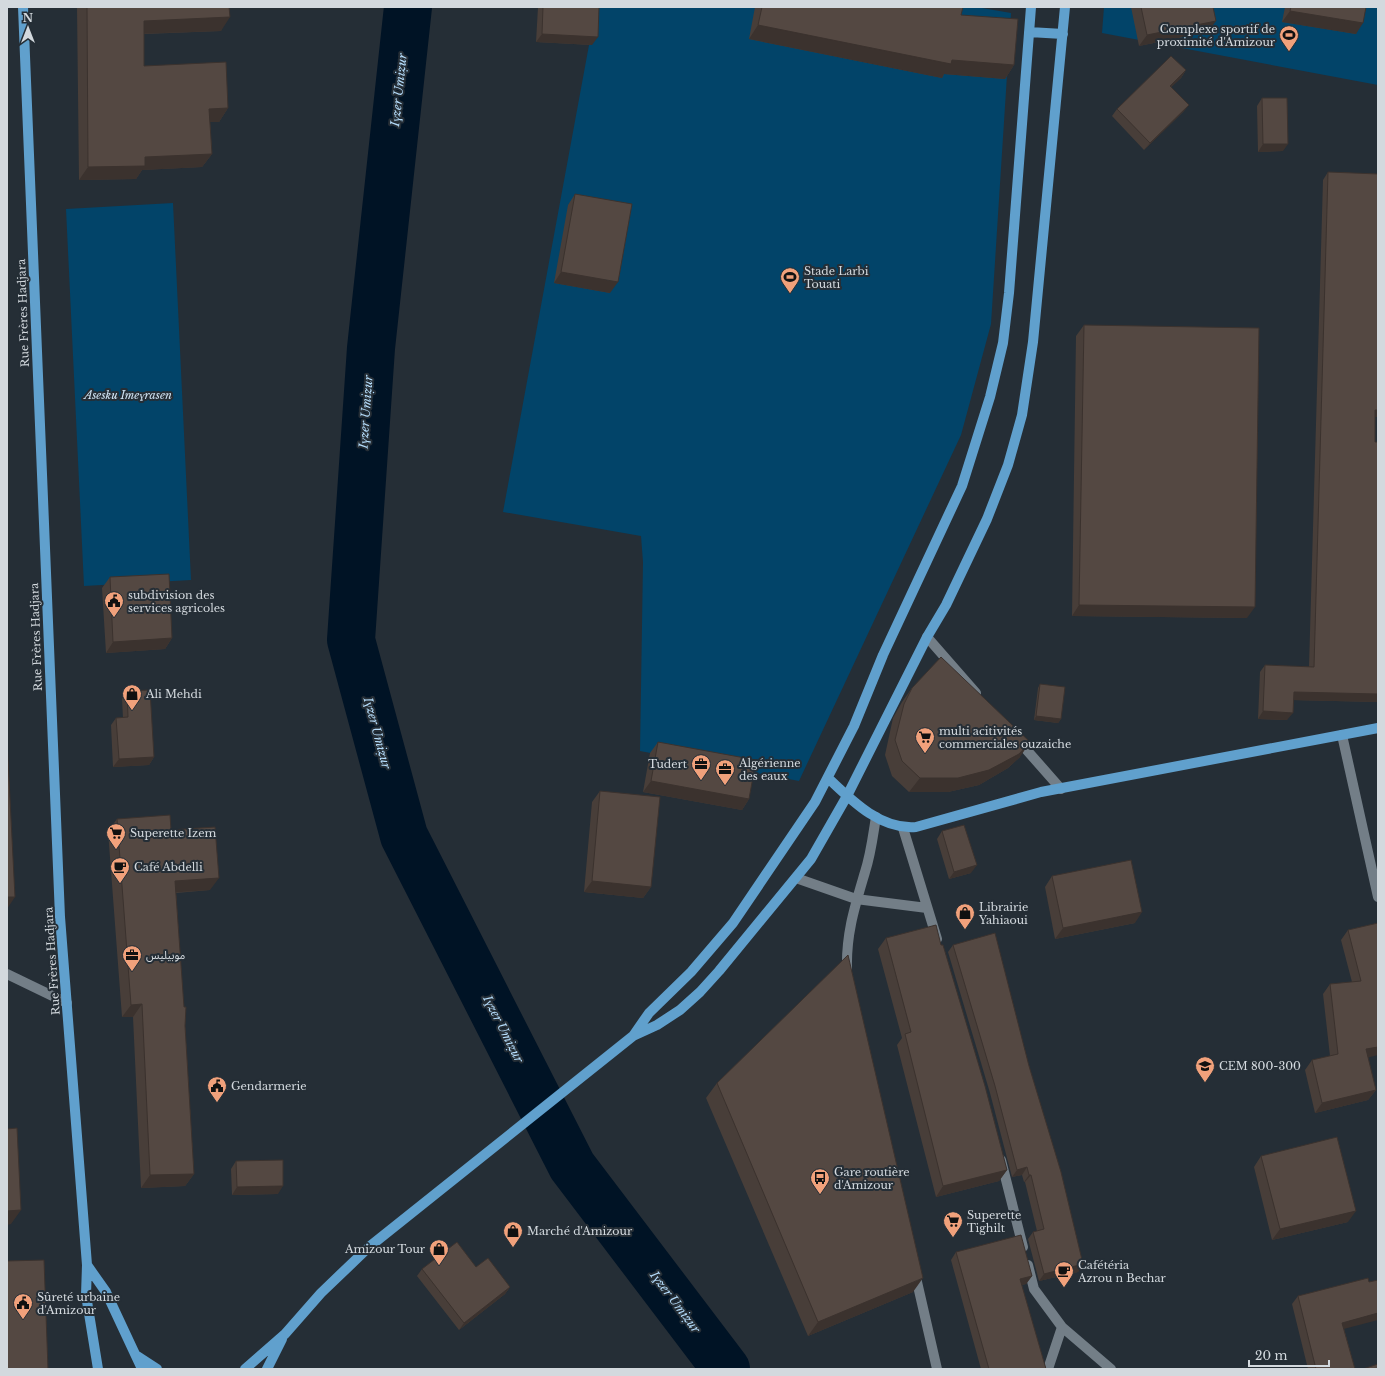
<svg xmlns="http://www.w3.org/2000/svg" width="1385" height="1376" font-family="'Libre Baskerville','Noto Sans Arabic',serif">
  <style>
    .green { fill: #024469 }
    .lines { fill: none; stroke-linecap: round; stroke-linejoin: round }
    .river { stroke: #001325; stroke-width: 48 }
    .minor { stroke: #737e87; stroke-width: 10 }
    .major { stroke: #60a0cd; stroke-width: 10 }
    .wall { fill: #483e39 }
    .shaded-wall { fill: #3b322e }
    .building { fill: #544842; stroke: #3b322e }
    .labels { text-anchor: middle; stroke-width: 4; stroke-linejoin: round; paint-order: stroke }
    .poi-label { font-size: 11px; fill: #d3d9de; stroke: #252e36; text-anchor: start }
    .street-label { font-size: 11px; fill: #d3d9de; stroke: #252e36 }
    .park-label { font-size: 11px; font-style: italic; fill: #d0e4f4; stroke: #252e36 }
    .water-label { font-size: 12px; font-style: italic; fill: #b5ddfc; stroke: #252e36 }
  </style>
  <rect width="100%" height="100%" fill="#252e36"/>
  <path class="green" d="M596,7h380l35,6 -20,311 -30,111 -162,346 -159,-30 3,-189 -2,-26 -138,-24z
    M1104,7h274v78l-276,-52z
    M173,203l18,377 -107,6 -18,-377z"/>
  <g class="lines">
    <path class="river" d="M408,7l-37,341 -20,292 53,196 168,330 154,203"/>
    <path class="minor" d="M927,637l49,56
      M1342,735l36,162
      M1017,739l44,50
      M903,828l34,111
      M796,878l60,21 71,9
      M847,969c-1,-36 8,-63 18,-97 6,-18 8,-37 11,-55
      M7,974l60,29
      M1001,1160l22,87
      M1028,1265l6,24 28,38 49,42
      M915,1273l22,96
      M1048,1369l14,-42"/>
    <path class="major" d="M23,7l37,910 27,348 -1,30 12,74
      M1029,32l34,2
      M828,778c24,23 53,52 88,49l125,-35 337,-64
      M633,1036l24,-11 23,-15 20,-18 19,-21 92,-112 36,-63 80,-159 19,-32 41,-86 21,-54 14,-50 11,-73 32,-335
      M87,1265l19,27 36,77
      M137,1356l20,13
      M245,1369l40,-35 36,-41 48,-46 264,-211 16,-23 42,-41 42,-49 82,-121 39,-76 29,-71 79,-169 28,-89 13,-54 6,-50 22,-286
      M267,1369l15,-30"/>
  </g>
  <path class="wall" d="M77,7h152l-8,24 -77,3v32l84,42 -9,14h-9l2,32 -10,13 -60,3 -6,9 -57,1z
    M538,7h61l-7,38 -56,-3z
    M755,7h208l-2,8 53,50 -9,14 -61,-5 -2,4 -193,-39z
    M1131,7h82l-5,25 -69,14z
    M1285,7h81l-10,27 -74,-12z
    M1186,70l-5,8 -10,9 18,18 -6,7 -39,38 -32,-34 5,-7z
    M1262,98l21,53 -25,1 -1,-46z
    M1328,172l50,2v243h-3v25l3,260 -85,-2 -6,20 -29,-1 2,-47 5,-7 44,2 14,-487z
    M575,194l35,99 -56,-10 14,-78z
    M1084,325l163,293 -175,-2 4,-280z
    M110,577l62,61 -7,11 -59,4 -4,-65z
    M1040,684l21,35 -3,4 -24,-3 4,-32z
    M912,688l108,69 -12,11 -29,17 -31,7h-39l-17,-16 -7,-21 8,-37 9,-16z
    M127,691l27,66 -5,8 -36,2 -2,-42 5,-7h7l-1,-19z
    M658,742l91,57 -7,11 -99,-18 7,-39z
    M600,791l51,96 -8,11 -59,-6 8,-90z
    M117,819l54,11 39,60 -34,3 9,133 9,148 -9,12 -44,2 -8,-171h-11l-14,-186z
    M942,831l29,42 -22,6 -12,-40z
    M1052,876l83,47 -80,16 -10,-52z
    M1378,923l-10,135 8,32 -8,10 -53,13 -10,-43 7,-10 18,-4 -7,-62 7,-10 22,-2 -11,-42 7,-10z
    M886,938l55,7 66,225 -8,11 -63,16 -39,-152 5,-7 -24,-89z
    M953,945l76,121 54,198 -5,8 -39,9 -11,-42 5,-7 4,-1 -12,-49h-1l-2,-7 -10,2 -22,-84 -42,-141z
    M717,1083l196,209 -105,44 -102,-238z
    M1261,1156l87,66 -76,18 -18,-73z
    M236,1161l42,33 -46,1 -1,-26z
    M956,1252l76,24 -6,8 -5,1 25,84h-65l-30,-109z
    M476,1267l34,20 -5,7 -46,36 -42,-54 5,-7z
    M1369,1282l-25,47 11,40h-47l-16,-65 6,-8z"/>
  <path class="shaded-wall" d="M1290,11l73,12 -7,11 -74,-12z
    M230,17l-9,14 -86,3 9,-13z
    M1216,21l-8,11 -69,14 8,-11z
    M758,25l194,35 62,5 -9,14 -61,-5 -2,4 -193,-39z
    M542,34l56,3 -6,8 -56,-3z
    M1186,70l-5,8 -16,15 5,-7z
    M1189,105l-6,7 -39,38 6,-7z
    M228,108l-9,14h-19l9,-13z
    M1263,144h25l-5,7 -25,1z
    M212,154l-10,13 -60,3 -6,9 -57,1 9,-13 57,-10z
    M561,272l57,10 -8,11 -56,-10z
    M1375,410h3v7h-8z
    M1079,605l176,2 -8,11 -175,-2z
    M172,638l-7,11 -59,4 7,-11z
    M1294,692l84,2v8l-90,-2z
    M1263,711l30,2 -6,7 -29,-1z
    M1036,716l25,3 -3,4 -24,-3z
    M1030,742l-10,15 -12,11 -29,17 -31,7h-39l11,-14z
    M154,757l-5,8 -36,2 6,-8z
    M651,781l98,18 -7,11 -99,-18z
    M977,865l-6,8 -22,6 5,-7z
    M219,878l-9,12 -44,3 9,-12z
    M592,881l59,6 -8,11 -59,-6z
    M7,897h8l-8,12z
    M1142,912l-7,11 -80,16 8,-11z
    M142,1004l-9,13h-11l9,-12z
    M1378,1047v8l-19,5 7,-11z
    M1376,1090l-8,10 -53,13 7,-10z
    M1027,1167l-5,8 -10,2 5,-7z
    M1007,1170l-8,11 -63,16 7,-11z
    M194,1174l-9,12 -44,2 9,-13z
    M1029,1175h2l-6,7h-1z
    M283,1186l-5,8 -46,1 5,-8z
    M21,1210l-10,14 -4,1v-14z
    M1356,1211l-8,11 -76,18 8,-11z
    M1083,1264l-5,8 -39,9 5,-7z
    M1032,1276l-6,8 -12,3 6,-8z
    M923,1278l-10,14 -105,44 10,-14z
    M510,1287l-5,7 -46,36 5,-7z
    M1378,1313v7l-42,11 6,-8z"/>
  <path class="building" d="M87,7h142l1,10 -86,4v45l82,-4 2,46 -19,1 3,45 -67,3v9l-57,1z
    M543,7h56l-1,30 -56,-3z
    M762,7h201l-2,8 57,4 -4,46 -62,-5 -1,4 -193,-39z
    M1141,7h72l3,14 -69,14z
    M1291,7h75l-3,16 -73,-12z
    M1171,56l15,14 -16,16 19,19 -39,38 -33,-34z
    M1262,98h25l1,46h-25z
    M1328,172l50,2v236h-3v32h3v252l-84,-2 -1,21 -30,-2 2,-46 49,2z
    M575,194l57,10 -14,78 -57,-10z
    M1084,325l175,3 -4,279 -176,-2z
    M169,574l3,64 -59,4 -3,-65z
    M941,657l89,85 -11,12 -30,16 -31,8h-38l-18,-17 -7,-21 9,-36 8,-16z
    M1040,684l25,3 -4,32 -25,-3z
    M150,690l4,67 -35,2 -3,-41 12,-1 -1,-26z
    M7,740l8,157h-8z
    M658,742l98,18 -7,39 -98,-18z
    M600,791l60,6 -9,90 -59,-6z
    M170,815l1,15 44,-3 4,51 -44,3 9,126h2l-1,19 9,148 -44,1 -8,-171 -11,1 -14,-186z
    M964,825l13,40 -23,7 -12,-41z
    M1131,860l11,52 -79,16 -11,-52z
    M1378,923v124l-12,2 10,41 -54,13 -10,-43 26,-6 -8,-70 31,-3 -13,-51z
    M936,925l5,20h2l42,141 22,84 -64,16 -38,-152 6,-2 -25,-94z
    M995,933l34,133 32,106 22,92 -39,10 -11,-42 11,-3 -13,-54h-2l-2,-8 -10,3 -22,-84 -42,-141z
    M848,955l75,323 -105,44 -101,-239z
    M17,1128l4,82 -14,1v-82z
    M1337,1137l19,74 -76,18 -19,-73z
    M283,1160v26l-46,1 -1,-26z
    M1021,1235l11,41 -12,3 26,90h-57l-33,-117z
    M457,1242l19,25 12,-9 22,29 -46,36 -42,-54z
    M44,1260l4,109h-41v-108z
    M1368,1278l1,4 9,-2v33l-36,10 13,46h-39l-18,-73z
    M1378,1364v5h-15z"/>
  <defs>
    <symbol id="stadium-pin" viewBox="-11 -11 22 30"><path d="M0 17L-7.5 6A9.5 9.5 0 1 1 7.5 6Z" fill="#f1a17b" stroke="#252e36"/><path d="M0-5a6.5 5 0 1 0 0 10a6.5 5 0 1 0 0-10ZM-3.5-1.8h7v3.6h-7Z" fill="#111"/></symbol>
    <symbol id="civic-pin" viewBox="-11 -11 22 30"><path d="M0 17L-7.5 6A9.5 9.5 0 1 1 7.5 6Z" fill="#f1a17b" stroke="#252e36"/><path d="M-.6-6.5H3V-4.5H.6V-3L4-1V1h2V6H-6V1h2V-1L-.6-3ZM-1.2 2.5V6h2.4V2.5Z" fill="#111"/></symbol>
    <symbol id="shop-pin" viewBox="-11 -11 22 30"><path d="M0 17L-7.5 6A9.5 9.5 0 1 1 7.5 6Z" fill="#f1a17b" stroke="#252e36"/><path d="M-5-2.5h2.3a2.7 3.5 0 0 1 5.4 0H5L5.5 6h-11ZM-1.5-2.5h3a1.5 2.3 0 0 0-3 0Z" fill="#111"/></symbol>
    <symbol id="supermarket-pin" viewBox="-11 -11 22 30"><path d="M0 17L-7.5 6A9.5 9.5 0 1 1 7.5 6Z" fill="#f1a17b" stroke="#252e36"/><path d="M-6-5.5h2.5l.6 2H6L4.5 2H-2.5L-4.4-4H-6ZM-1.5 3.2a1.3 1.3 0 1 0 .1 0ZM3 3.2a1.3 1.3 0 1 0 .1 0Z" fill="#111"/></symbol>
    <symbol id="office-pin" viewBox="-11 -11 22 30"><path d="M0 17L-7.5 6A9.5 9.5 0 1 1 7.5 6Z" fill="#f1a17b" stroke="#252e36"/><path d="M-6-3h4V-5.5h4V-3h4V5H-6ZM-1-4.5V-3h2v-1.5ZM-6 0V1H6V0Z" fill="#111"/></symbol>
    <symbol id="cafe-pin" viewBox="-11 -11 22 30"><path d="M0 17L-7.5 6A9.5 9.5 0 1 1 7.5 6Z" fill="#f1a17b" stroke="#252e36"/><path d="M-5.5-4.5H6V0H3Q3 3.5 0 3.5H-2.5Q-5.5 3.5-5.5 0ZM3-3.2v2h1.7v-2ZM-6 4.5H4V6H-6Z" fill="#111"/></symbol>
    <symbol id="school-pin" viewBox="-11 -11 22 30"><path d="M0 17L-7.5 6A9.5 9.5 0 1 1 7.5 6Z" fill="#f1a17b" stroke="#252e36"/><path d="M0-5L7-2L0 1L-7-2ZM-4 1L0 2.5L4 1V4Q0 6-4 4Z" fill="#111"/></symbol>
    <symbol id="bus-pin" viewBox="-11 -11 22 30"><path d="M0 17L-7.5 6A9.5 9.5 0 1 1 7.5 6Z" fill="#f1a17b" stroke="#252e36"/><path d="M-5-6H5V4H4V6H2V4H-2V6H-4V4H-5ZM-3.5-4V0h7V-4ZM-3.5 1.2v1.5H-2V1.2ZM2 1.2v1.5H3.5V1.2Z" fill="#111"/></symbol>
  </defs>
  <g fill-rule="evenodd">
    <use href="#stadium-pin" x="1278" y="24" width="22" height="30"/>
    <use href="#stadium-pin" x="779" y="266" width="22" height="30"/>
    <use href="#civic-pin" x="103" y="590" width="22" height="30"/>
    <use href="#shop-pin" x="121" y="683" width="22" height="30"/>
    <use href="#supermarket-pin" x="914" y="726" width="22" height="30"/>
    <use href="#office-pin" x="690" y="753" width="22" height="30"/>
    <use href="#office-pin" x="714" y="758" width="22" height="30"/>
    <use href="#supermarket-pin" x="105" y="822" width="22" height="30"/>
    <use href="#cafe-pin" x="109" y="856" width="22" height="30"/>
    <use href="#shop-pin" x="954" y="902" width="22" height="30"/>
    <use href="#office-pin" x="121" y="944" width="22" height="30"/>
    <use href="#school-pin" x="1194" y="1055" width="22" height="30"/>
    <use href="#civic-pin" x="206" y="1075" width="22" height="30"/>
    <use href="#bus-pin" x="809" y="1167" width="22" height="30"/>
    <use href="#supermarket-pin" x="942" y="1210" width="22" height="30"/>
    <use href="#shop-pin" x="502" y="1220" width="22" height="30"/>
    <use href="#shop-pin" x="428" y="1238" width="22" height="30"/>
    <use href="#cafe-pin" x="1053" y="1260" width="22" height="30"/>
    <use href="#civic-pin" x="12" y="1292" width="22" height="30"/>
  </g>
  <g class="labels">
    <g class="poi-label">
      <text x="1275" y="33" text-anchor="end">Complexe sportif de<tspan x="1275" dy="13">proximité d'Amizour</tspan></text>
      <text x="804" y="275">Stade Larbi<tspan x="804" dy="13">Touati</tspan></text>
      <text x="128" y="599">subdivision des<tspan x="128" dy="13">services agricoles</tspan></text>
      <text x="146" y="698">Ali Mehdi</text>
      <text x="939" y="735">multi acitivités<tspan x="939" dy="13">commerciales ouzaiche</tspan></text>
      <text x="739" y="767">Algérienne<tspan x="739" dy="13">des eaux</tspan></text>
      <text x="687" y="768" text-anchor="end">Tudert</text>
      <text x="130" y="837">Superette Izem</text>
      <text x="134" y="871">Café Abdelli</text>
      <text x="979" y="911">Librairie<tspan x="979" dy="13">Yahiaoui</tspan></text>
      <text x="146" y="959">موبيليس</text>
      <text x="1219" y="1070">CEM 800-300</text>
      <text x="231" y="1090">Gendarmerie</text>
      <text x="834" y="1176">Gare routière<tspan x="834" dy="13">d'Amizour</tspan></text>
      <text x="967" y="1219">Superette<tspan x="967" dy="13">Tighilt</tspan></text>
      <text x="527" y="1235">Marché d'Amizour</text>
      <text x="425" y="1253" text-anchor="end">Amizour Tour</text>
      <text x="1078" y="1269">Cafétéria<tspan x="1078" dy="13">Azrou n Bechar</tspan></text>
      <text x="37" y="1301">Sûreté urbaine<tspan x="37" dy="13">d'Amizour</tspan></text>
    </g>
    <g class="street-label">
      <text transform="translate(23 313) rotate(-92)" y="4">Rue Frères Hadjara</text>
      <text transform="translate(36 637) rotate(-92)" y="4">Rue Frères Hadjara</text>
      <text transform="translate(52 961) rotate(-94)" y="4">Rue Frères Hadjara</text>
    </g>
    <g class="park-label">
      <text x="128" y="399">Asesku Imeɣrasen</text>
    </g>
    <g class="water-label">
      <text transform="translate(399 90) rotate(-84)" y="4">Iɣzer Umiẓur</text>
      <text transform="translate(366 412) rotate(-86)" y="4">Iɣzer Umiẓur</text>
      <text transform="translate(377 733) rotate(75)" y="4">Iɣzer Umiẓur</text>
      <text transform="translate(503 1029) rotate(63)" y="4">Iɣzer Umiẓur</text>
      <text transform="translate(675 1302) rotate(53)" y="4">Iɣzer Umiẓur</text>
    </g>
  </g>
  <rect width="1385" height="1376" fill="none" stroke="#d3d9de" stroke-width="16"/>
  <g transform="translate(28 28)" stroke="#252e36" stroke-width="3" paint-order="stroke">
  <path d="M0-3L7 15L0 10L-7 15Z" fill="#d3d9de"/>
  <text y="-6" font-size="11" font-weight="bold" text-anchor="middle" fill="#d3d9de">N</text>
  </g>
  <path d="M1249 1360v6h80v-6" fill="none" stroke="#d3d9de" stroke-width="2"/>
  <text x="1255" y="1360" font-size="12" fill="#d3d9de" stroke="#252e36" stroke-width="3" paint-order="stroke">20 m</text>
</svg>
